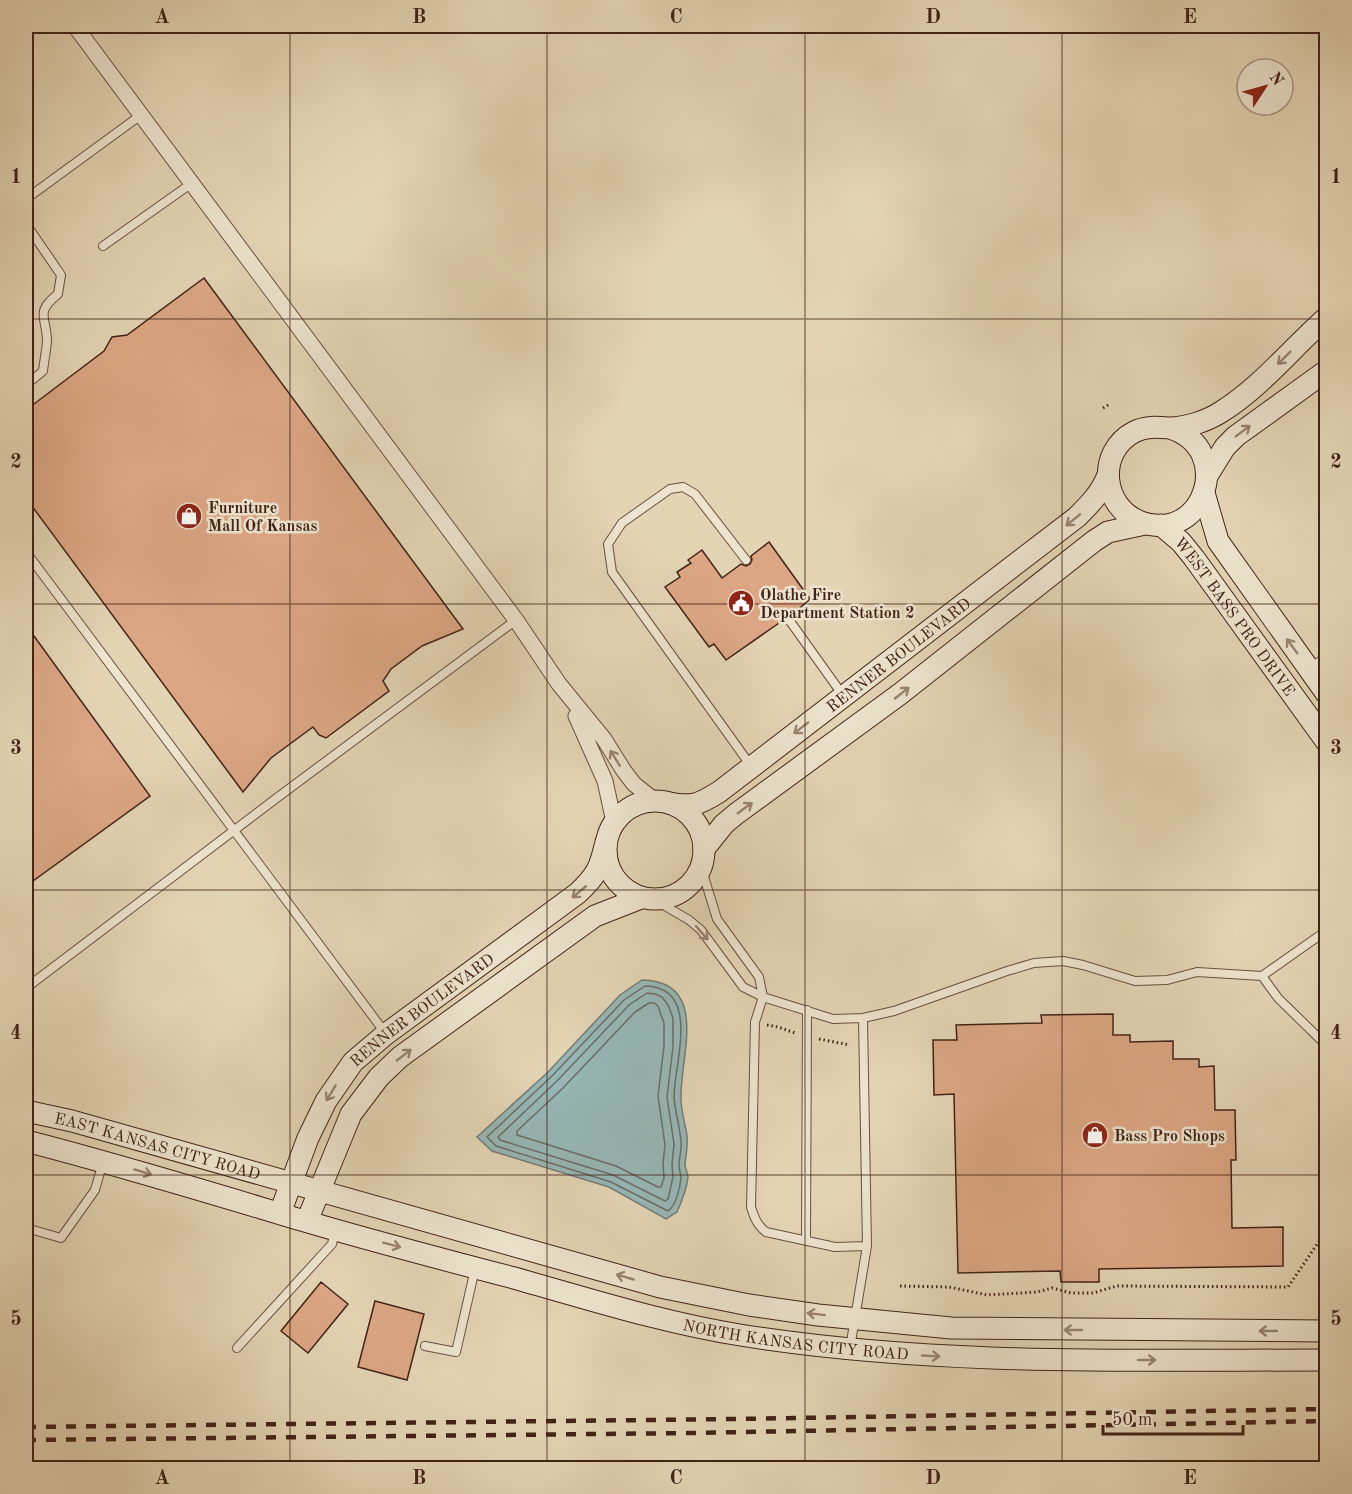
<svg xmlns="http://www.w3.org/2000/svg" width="1352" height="1494" font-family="'Old Standard TT',serif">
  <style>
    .water { fill: #97b7b6; stroke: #757c77; stroke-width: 1.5 }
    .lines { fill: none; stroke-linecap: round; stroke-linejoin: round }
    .shore { stroke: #6c6d67; stroke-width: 1.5 }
    .building { fill: #dca684; stroke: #422318; stroke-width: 1.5 }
    .lane-casing { stroke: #6a4f3f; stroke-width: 10 }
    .street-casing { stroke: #6a4f3f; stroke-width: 17 }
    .secondary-casing { stroke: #422318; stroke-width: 23 }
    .path { stroke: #422318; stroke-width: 3; stroke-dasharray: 1.5 3; stroke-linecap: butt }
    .lane { stroke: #ede3ce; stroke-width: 8 }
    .street { stroke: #ede3ce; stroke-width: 15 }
    .secondary { stroke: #ede3ce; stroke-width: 21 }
    .rail { stroke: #422318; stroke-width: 4.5; stroke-dasharray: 10 10; stroke-linecap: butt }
    .oneway { stroke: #988373 }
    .grid { fill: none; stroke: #422318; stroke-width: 1.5; stroke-opacity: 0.55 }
    .labels { text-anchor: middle; stroke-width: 5; stroke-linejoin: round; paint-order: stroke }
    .poi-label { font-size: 16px; font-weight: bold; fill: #422318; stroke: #ede3ce; text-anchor: start }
    .street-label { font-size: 16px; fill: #422318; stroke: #ede3ce }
    .neatline { fill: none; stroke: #422318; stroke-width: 2 }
    .grid-label { font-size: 20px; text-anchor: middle; font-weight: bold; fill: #422318 }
  </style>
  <rect width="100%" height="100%" fill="#e3d4b4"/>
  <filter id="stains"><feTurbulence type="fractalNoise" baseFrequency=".00333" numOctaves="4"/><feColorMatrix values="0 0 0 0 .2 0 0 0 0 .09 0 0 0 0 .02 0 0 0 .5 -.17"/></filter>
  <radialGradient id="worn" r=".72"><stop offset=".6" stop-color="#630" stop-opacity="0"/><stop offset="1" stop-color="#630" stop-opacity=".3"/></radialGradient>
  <path class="water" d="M642,980c67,1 39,74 39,115 -1,14 4,27 6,41 1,10 -1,18 -2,28 0,5 3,9 3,13 -1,11 -7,26 -11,35l-11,7 -57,-32 -117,-36 -15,-14 71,-65 72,-77z"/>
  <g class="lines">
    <path class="shore" d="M645,986c57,1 29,77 29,111 1,15 6,30 7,45 1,8 -2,15 -2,23 0,5 2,9 2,13 -1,10 -5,28 -13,33l-57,-29 -115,-36 -9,-9 65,-61 72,-76z
      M647,993l8,1 7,3 6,8 5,13v29l-6,50 7,47 -2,21 1,12 -5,22 -3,2 -52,-26 -113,-35 -2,-3 59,-56 72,-76z
      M649,1003h5l4,3 6,17v23l-6,50 7,49 -2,18 1,15 -3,9h-3l-42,-21 -99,-31v-4l46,-43 72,-76z"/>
  </g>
  <path class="building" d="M204,278l259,351 -41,17 -31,23 -8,12 6,10 -63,47 -7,-3 -6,-8 -42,31 -28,34 -217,-294v-88l78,-59 8,-14 15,-2z
    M769,542l41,57 -17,15 -4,-3 -5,1 -3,3 1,6 -56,39 -12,-16 -5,3 -44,-60 15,-10 -3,-5 14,-9 -3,-3 14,-10 20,28 19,-14 5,2 4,-2 2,-4 -1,-4z
    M26,625l124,171 -124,90z
    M1113,1014v21h17v7l43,-1v18h26v8l15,-1 1,44h20l1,50h-5l1,68 51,-1v39l-184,3v13h-38l-1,-11 -102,2 -4,-179 -20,1 -1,-55h24l-1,-15 86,-2 -1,-8z
    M321,1282l27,22 -40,49 -27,-22z
    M375,1301l49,13 -17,66 -49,-13z"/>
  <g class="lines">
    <defs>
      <path id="lane" d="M26,199l115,-84
        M26,224l35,51 -3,19c-24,19 -11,23 -11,48 -1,10 -3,20 -4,29l-17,14
        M103,246l89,-63
        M26,552l360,482
        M746,560l-51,-66 -12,-7 -13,2 -48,34 -14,21 4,28 139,194
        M787,617l55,77
        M1310,668l16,-11
        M701,867l16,52 42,58 4,20 -8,25 -4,185c3,10 6,18 15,25l69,15 32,-1
        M655,900l34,20 12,10 42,57 20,10 70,22 30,-1 31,-7 113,-40 27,-8 29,-2 20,4 52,16 32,-1 30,-8 65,4 64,-45
        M1262,976l16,22 48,47
        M26,988l252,-191 238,-177
        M26,1228l35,10 34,-48 8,-28
        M806,1241l1,-231
        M425,1346l31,6 19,-83
        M237,1348l95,-104 3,-13
        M850,1348l17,-102 -4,-228"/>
      <path id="street" d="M75,26l441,594 43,64 45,55 20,32 10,13 20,16
        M576,716l29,65 9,41"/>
      <g id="secondary">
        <path d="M1170,428c66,21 34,117 -29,94 -39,-14 -45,-70 -7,-90 12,-6 22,-5 35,-4 17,0 38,-7 52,-16 40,-25 70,-63 105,-94"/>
        <path d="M1207,476l18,-29 11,-11 90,-65"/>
        <path d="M1204,493l14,48 108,152"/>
        <path id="s1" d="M1161,525l20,17 13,16 132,183"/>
        <circle cx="655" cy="850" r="49"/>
        <path id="s2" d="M669,803c24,4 29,2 50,-11l358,-275c13,-13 24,-24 31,-42"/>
        <path d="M704,849l20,-25 12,-10 164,-120 194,-153 14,-9 37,-8"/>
        <path id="s3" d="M26,1111l46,10 588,166 89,18 69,10 133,13 375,3"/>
        <path id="s4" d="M26,1141c94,24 188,53 282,81 68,20 137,38 206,56 75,21 150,45 226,57 195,31 390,25 586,25"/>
        <path id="s5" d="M280,1213l28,-75 18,-37 27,-39 33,-28 192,-141c19,-18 22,-25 28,-51"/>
        <path d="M307,1221l44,-107 28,-37 21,-20 195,-141 46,-18"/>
      </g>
    </defs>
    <use href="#lane" class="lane-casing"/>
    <use href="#street" class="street-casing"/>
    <use href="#secondary" class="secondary-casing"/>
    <path class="path" d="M1103,408l7,-4
      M767,1025l11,2 17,6
      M819,1039l31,6
      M900,1286l49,1 38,8 50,-3 15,-4 19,5h22l24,-7 171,1 38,-56"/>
    <use href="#lane" class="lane"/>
    <use href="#street" class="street"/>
    <use href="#secondary" class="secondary"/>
    <path class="rail" d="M26,1427l710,-8 590,-10
      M26,1440l666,-7 634,-12"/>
  </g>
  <defs><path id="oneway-shaft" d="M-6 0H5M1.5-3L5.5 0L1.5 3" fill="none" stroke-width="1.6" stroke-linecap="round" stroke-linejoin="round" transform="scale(1.5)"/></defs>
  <g class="oneway">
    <use href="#oneway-shaft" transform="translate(1284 358) rotate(135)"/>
    <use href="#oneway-shaft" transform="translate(1243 431) rotate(-37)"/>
    <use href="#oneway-shaft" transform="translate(1073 520) rotate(141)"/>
    <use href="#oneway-shaft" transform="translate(1292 646) rotate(-126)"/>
    <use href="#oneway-shaft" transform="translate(902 693) rotate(-38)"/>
    <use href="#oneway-shaft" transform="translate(801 728) rotate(142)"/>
    <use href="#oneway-shaft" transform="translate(615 758) rotate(-122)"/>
    <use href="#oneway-shaft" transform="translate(745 808) rotate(-36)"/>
    <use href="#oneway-shaft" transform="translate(579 892) rotate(140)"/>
    <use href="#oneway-shaft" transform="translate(702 933) rotate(49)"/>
    <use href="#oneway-shaft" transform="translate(404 1055) rotate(-38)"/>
    <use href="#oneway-shaft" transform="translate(331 1093) rotate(121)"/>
    <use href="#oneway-shaft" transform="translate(143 1172) rotate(17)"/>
    <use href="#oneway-shaft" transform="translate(392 1245) rotate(15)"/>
    <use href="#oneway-shaft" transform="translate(625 1277) rotate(-164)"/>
    <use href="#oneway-shaft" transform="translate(816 1314) rotate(-173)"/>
    <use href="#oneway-shaft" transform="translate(1073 1330) rotate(-180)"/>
    <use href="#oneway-shaft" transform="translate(1268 1331) rotate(-180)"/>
    <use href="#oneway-shaft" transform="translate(931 1356) rotate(3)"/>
    <use href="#oneway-shaft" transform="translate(1147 1360)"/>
  </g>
  <path class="grid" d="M290,26v1442M547,26v1442M805,26v1442M1062,26v1442M26,319h1300M26,604h1300M26,890h1300M26,1175h1300"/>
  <defs>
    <symbol id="shop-disc" viewBox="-11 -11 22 22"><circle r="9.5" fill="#8f2418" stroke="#ede3ce"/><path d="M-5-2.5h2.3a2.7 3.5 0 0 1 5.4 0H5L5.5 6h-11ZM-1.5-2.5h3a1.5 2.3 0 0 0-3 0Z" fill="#fff"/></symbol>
    <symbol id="civic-disc" viewBox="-11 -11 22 22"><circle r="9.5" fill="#8f2418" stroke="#ede3ce"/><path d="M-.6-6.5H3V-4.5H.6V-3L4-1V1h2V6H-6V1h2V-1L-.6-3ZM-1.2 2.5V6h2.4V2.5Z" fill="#fff"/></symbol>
  </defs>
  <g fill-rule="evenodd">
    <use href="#shop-disc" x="174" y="501" width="30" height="30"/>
    <use href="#civic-disc" x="726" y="588" width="30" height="30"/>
    <use href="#shop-disc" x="1080" y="1120" width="30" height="30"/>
  </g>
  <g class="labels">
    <g class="poi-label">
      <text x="208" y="513">Furniture<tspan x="208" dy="18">Mall Of Kansas</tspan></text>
      <text x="760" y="600">Olathe Fire<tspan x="760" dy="18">Department Station 2</tspan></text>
      <text x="1114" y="1141">Bass Pro Shops</text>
    </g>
    <g class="street-label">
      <text dy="6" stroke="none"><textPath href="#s1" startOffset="118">WEST BASS PRO DRIVE</textPath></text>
      <text dy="6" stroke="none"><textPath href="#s2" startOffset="279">RENNER BOULEVARD</textPath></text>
      <text dy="6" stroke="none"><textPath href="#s5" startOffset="255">RENNER BOULEVARD</textPath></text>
      <text dy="6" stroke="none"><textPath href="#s3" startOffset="136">EAST KANSAS CITY ROAD</textPath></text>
      <text dy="6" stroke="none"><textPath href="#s4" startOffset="796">NORTH KANSAS CITY ROAD</textPath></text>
    </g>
  </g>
  <rect width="1352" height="1494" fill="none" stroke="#e3d4b4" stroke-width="66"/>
  <g transform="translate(1265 87) rotate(54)"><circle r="28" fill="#ede3ce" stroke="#a99685" stroke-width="1.5"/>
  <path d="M0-4.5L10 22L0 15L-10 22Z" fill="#8f2418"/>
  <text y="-9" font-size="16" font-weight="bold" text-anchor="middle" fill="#422318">N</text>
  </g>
  <path d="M1103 1425v9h140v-9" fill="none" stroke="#422318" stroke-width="3"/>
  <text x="1112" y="1425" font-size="18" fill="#422318" stroke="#ede3ce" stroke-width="4.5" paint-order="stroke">50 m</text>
  <rect x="33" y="33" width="1286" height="1428" class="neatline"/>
  <g class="grid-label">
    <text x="162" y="23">A</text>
    <text x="419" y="23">B</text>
    <text x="676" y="23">C</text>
    <text x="933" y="23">D</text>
    <text x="1190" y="23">E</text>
    <text x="16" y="183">1</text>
    <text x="1336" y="183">1</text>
    <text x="16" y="468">2</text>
    <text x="1336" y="468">2</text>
    <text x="16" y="754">3</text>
    <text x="1336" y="754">3</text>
    <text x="16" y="1039">4</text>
    <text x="1336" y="1039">4</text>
    <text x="16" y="1325">5</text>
    <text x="1336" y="1325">5</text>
    <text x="162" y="1484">A</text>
    <text x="419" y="1484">B</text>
    <text x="676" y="1484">C</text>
    <text x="933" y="1484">D</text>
    <text x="1190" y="1484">E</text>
  </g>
  <rect width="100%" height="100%" filter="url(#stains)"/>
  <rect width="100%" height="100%" fill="url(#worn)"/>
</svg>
